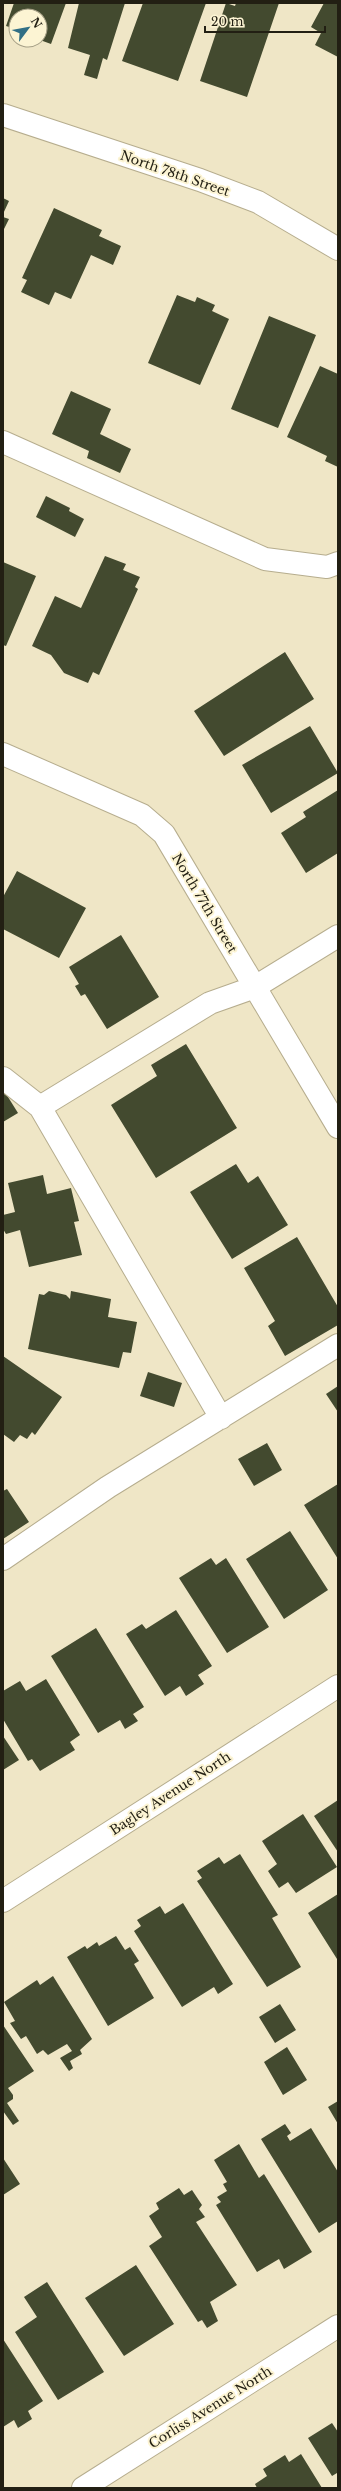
<svg xmlns="http://www.w3.org/2000/svg" width="341" height="2491" font-family="'Libre Baskerville',serif">
  <style>
    .building { fill: #434a2f }
    .lines { fill: none; stroke-linecap: round; stroke-linejoin: round }
    .minor-casing { stroke: #b6ad8e; stroke-width: 24 }
    .minor { stroke: #fff; stroke-width: 22 }
    .labels { text-anchor: middle; stroke-width: 4; stroke-linejoin: round; paint-order: stroke }
    .street-label { font-size: 13px; fill: #221f13; stroke: #fcf4d3 }
  </style>
  <rect width="100%" height="100%" fill="#efe6c6"/>
  <path class="building" d="M14,3h52l-15,41 -11,-4v-24h-24v13l-10,-3z
    M79,3h46l-18,57 -4,-2 -6,21 -13,-4 6,-20 -22,-7z
    M143,3h63l-28,78 -56,-20z
    M226,3l9,3 1,-3h43l-32,94 -47,-16z
    M324,3h14v54l-23,-12 6,-12 -10,-6z
    M3,198l6,3 -6,13z
    M54,208l48,22 -3,6 22,10 -8,19 -22,-10 -20,44 -16,-7 -6,13 -28,-13 6,-12 -5,-2z
    M3,217l6,2 -6,12z
    M177,295l18,7 2,-5 18,8 -3,6 17,8 -29,66 -52,-22z
    M269,316l47,19 -38,93 -47,-19z
    M320,366l18,8v93l-13,-6 2,-5 -40,-19z
    M71,391l40,18 -11,25 31,15 -11,24 -33,-15 2,-7 -37,-17z
    M46,496l24,12 -1,3 15,8 -9,18 -39,-20z
    M105,556l21,8 -3,6 17,7 -5,10 3,2 -39,86 -6,-3 -5,11 -24,-10 -13,-18 -19,-9 23,-50 26,12z
    M3,562l33,14 -30,70 -3,-1z
    M285,652l29,47 -90,57 -30,-45z
    M310,726l28,47 -67,40 -29,-48z
    M338,790v63l-32,20 -25,-40 25,-16 -3,-5z
    M17,871l69,37 -27,50 -56,-29v-32z
    M121,935l38,62 -52,32 -22,-35 -4,2 -6,-10 4,-2 -10,-17z
    M186,1044l51,84 -81,50 -45,-73 46,-29 -6,-11z
    M3,1089l15,24 -15,9z
    M236,1164l12,19 10,-7 30,49 -56,34 -42,-67z
    M43,1175l4,19 24,-6 8,33 -5,1 8,33 -53,12 -9,-37 -14,4 -3,-5v-14l12,-3 -7,-29z
    M297,1237l41,70v18l-53,31 -17,-30 7,-5 -31,-53z
    M49,1291l17,4 4,4 1,-8 40,8 -3,18 29,5 -6,31 -8,-1 -4,16 -91,-19 11,-55 5,1z
    M3,1356l59,41 -27,38 -3,-3 -5,7 -7,-4 -6,7 -11,-8z
    M148,1372l34,11 -8,24 -34,-11z
    M338,1386v26l-12,-18z
    M267,1443l15,27 -28,16 -16,-27z
    M338,1484v75l-34,-54z
    M7,1489l22,33 -26,17v-48z
    M290,1531l38,59 -44,29 -38,-60z
    M211,1558l5,7 10,-7 43,69 -42,26 -48,-75z
    M176,1610l36,56 -14,9 6,9 -18,12 -6,-10 -15,10 -39,-62 16,-10 4,5z
    M96,1628l48,79 -11,7 5,7 -13,8 -5,-9 -22,13 -47,-77z
    M46,1679l34,56 -10,7 5,8 -35,21 -8,-12 -4,2 -25,-42v-28l17,-10 6,10z
    M3,1736l16,24 -16,10z
    M338,1800v52l-24,-36z
    M303,1814l34,53 -41,26 -8,-11 -9,6 -11,-17 9,-7 -15,-23z
    M240,1854l38,61 -6,3 29,49 -34,20 -70,-106 5,-3 -5,-7 22,-14 5,7z
    M338,1894v64l-1,1 -29,-46z
    M183,1903l50,81 -15,10 -4,-7 -32,20 -48,-76 7,-5 -4,-6 23,-14 5,8z
    M116,1936l9,14 5,-3 9,14 -5,3 20,34 -46,28 -41,-69 18,-11 2,3 10,-7 2,4z
    M53,1976l39,63 -12,11 2,4 -12,7 3,7 -4,3 -9,-13 12,-7 -5,-7 -19,11 -5,-5 -6,4 -11,-18 -5,3 -11,-16 5,-2 -11,-19 33,-22 3,5z
    M280,2004l16,26 -21,13 -16,-26z
    M3,2025l31,46 -26,17 5,7v4l-6,4 12,18 -6,4 -10,-14z
    M287,2047l20,33 -24,15 -19,-33z
    M338,2101v23l-10,-17z
    M285,2124l6,9 -4,3 3,5 21,-13 27,44v49l-19,12 -58,-94z
    M239,2144l20,34 5,-4 48,78 -28,17 -5,-10 -22,13 -41,-67 5,-3 -4,-5 10,-6 -4,-7 4,-2 -13,-22z
    M3,2158l17,26 -17,11z
    M179,2188l5,7 8,-5 10,15 -3,4 6,8 -9,5 41,63 -27,17 8,19 -11,7 -5,-8 -4,2 -49,-76 13,-9 -13,-21 10,-7 -3,-6z
    M136,2265l38,59 -50,32 -39,-58z
    M47,2282l57,90 -46,28 -43,-68 22,-15 -13,-20z
    M3,2339l40,62 -15,10 4,8 -14,9 -4,-8 -11,7z
    M332,2423l6,9v43l-1,-2 -5,3 -24,-38z
    M301,2454l21,34h-65l-2,-4 12,-8 -4,-7 22,-14 4,7z"/>
  <g class="lines">
    <defs>
      <path id="minor" d="M3,115l197,65 58,22 80,47
        M3,442l262,117 62,8 11,-4
        M3,754l139,61 22,19 174,293
        M3,1078l37,29 181,311
        M40,1107l170,-104 45,-16 83,-51
        M3,1559l105,-72 230,-142
        M3,1901l335,-215
        M83,2488l255,-162"/>
    </defs>
    <use href="#minor" class="minor-casing"/>
    <use href="#minor" class="minor"/>
  </g>
  <g class="labels">
    <g class="street-label">
      <text transform="translate(175 173) rotate(19)" y="5">North 78th Street</text>
      <text transform="translate(205 903) rotate(59)" y="5">North 77th Street</text>
      <text transform="translate(170 1793) rotate(-33)" y="5">Bagley Avenue North</text>
      <text transform="translate(210 2407) rotate(-32)" y="5">Corliss Avenue North</text>
    </g>
  </g>
  <rect width="341" height="2491" fill="none" stroke="#221f13" stroke-width="8"/>
  <g transform="translate(28 28) rotate(58)"><circle r="19" fill="#fcf4d3" stroke="#a59f86"/>
  <path d="M0-3L7 15L0 10L-7 15Z" fill="#316f85"/>
  <text y="-6" font-size="11" font-weight="bold" text-anchor="middle" fill="#221f13">N</text>
  </g>
  <path d="M205 26v6h120v-6" fill="none" stroke="#221f13" stroke-width="2"/>
  <text x="211" y="26" font-size="12" fill="#221f13" stroke="#fcf4d3" stroke-width="3" paint-order="stroke">20 m</text>
</svg>
